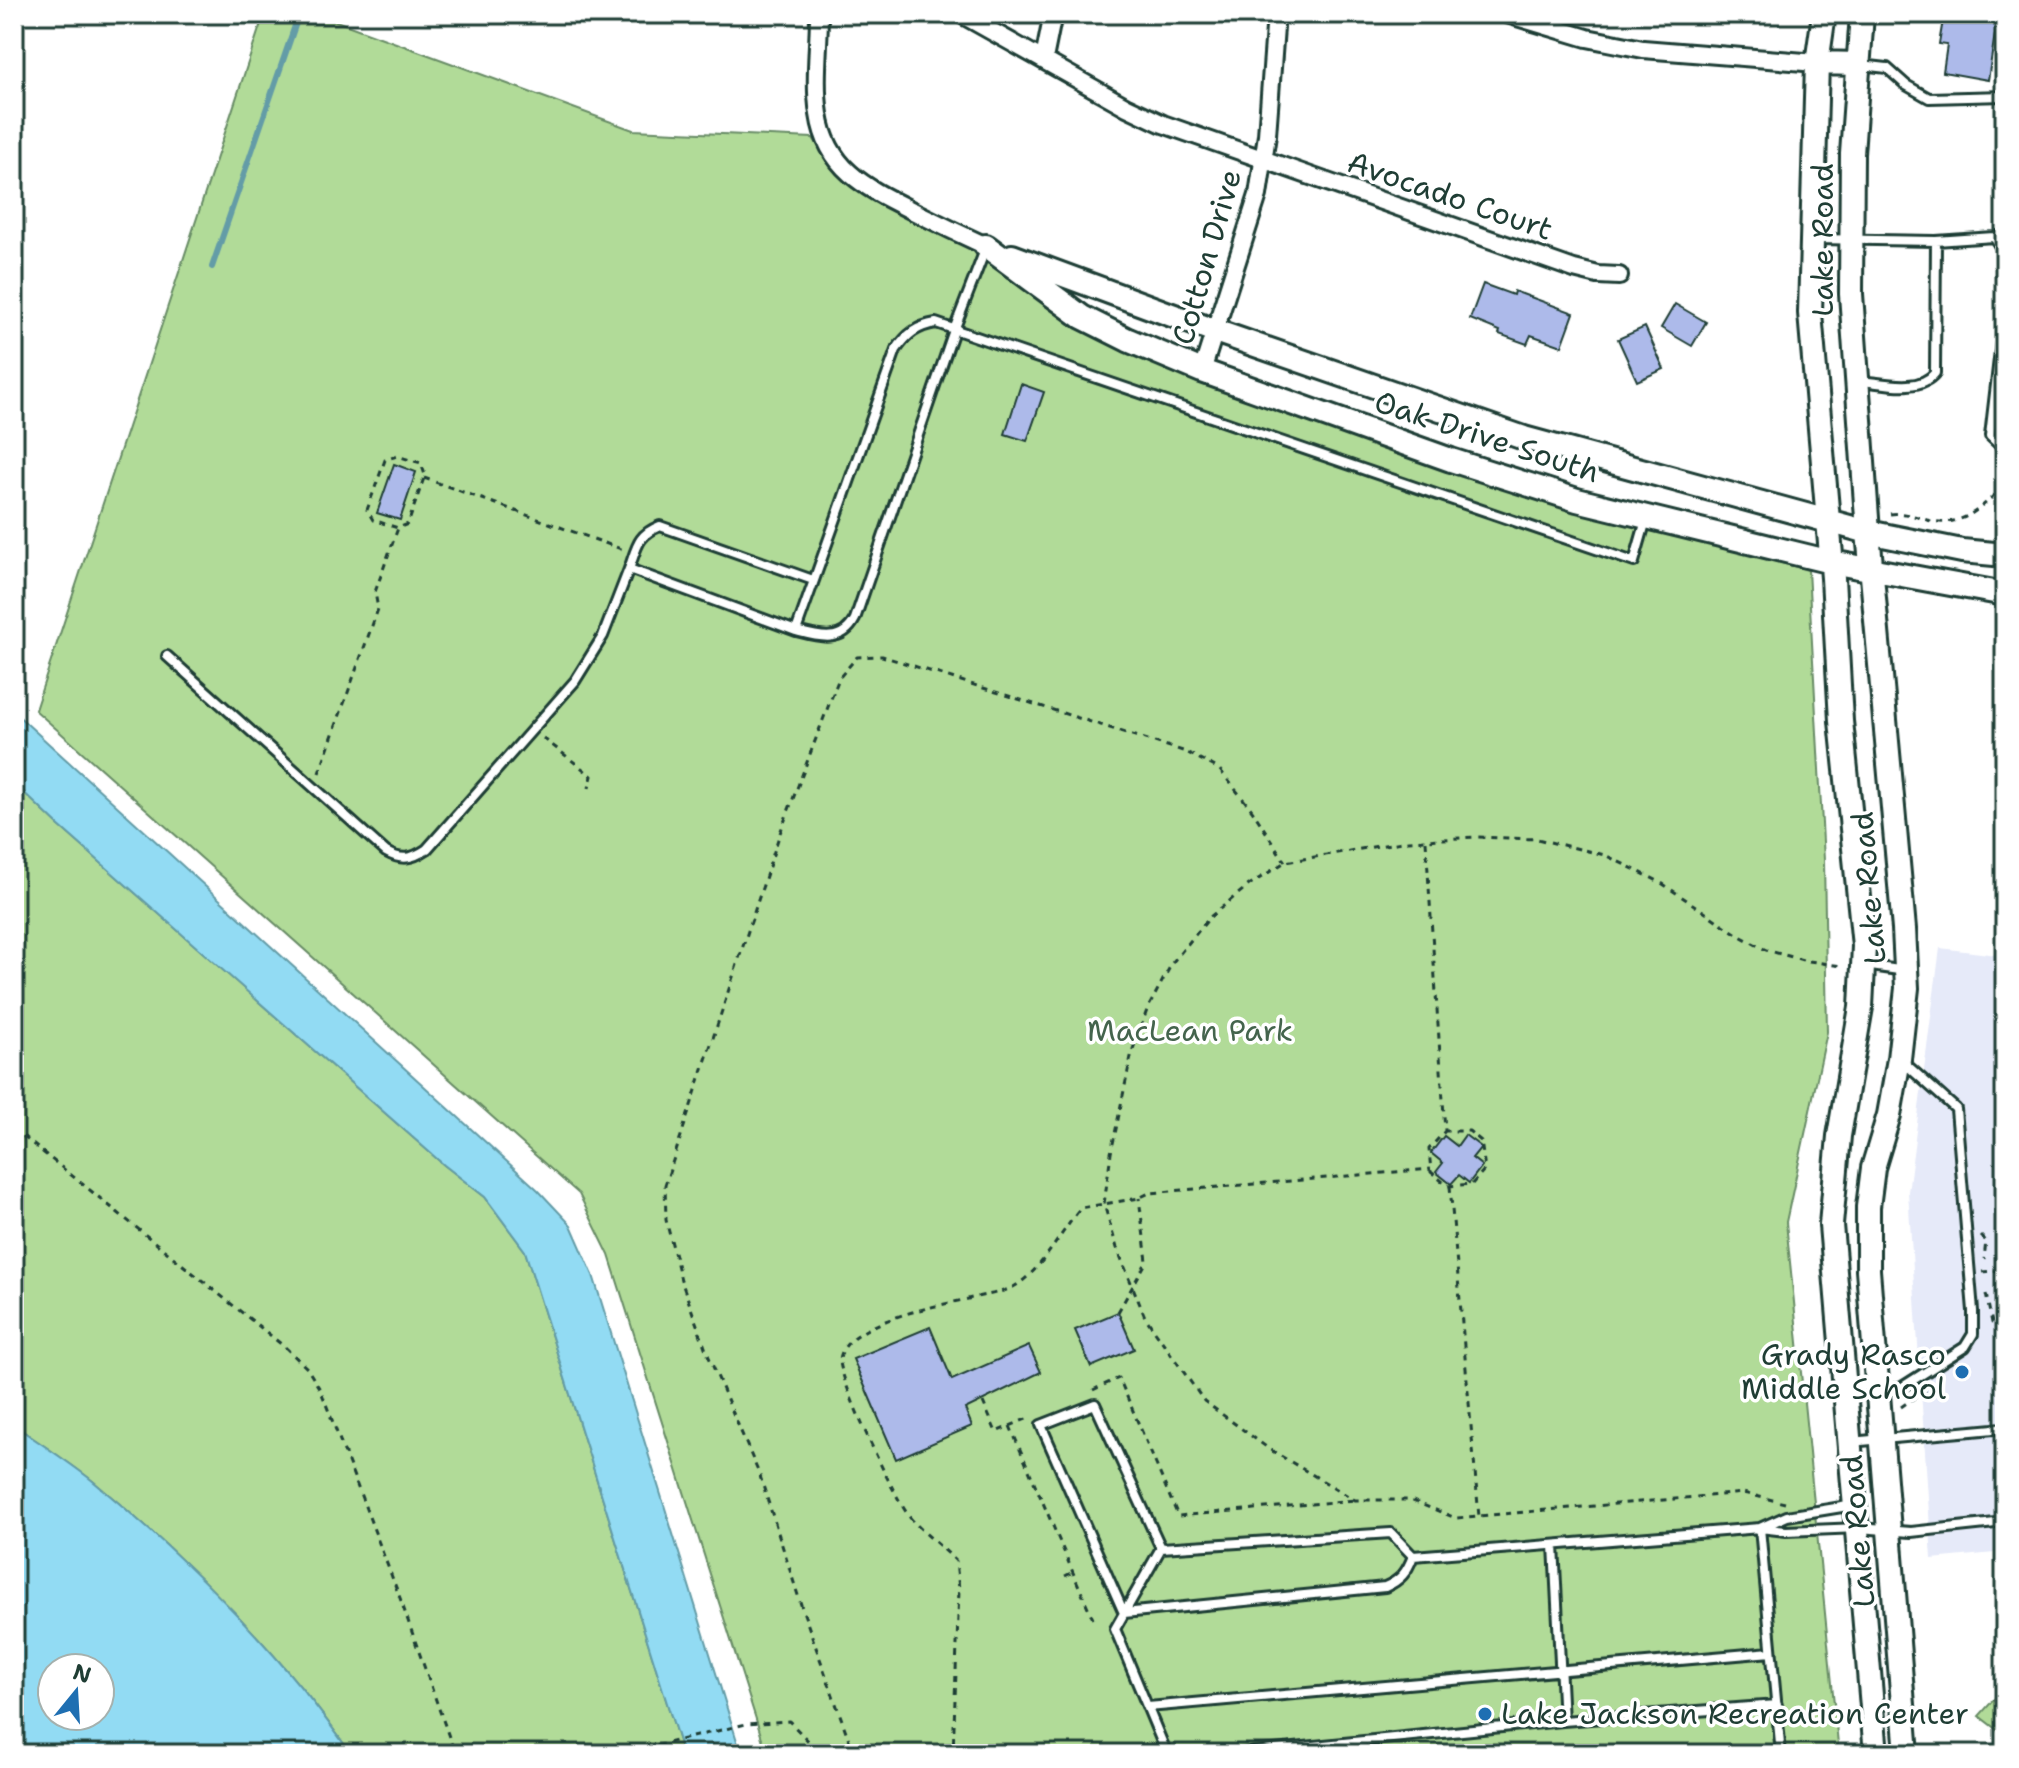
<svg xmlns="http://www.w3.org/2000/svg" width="2019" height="1768" font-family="'Shantell Sans',sans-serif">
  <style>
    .built { fill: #e6eaf9 }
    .green { fill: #b1db98; stroke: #688c66; stroke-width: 2 }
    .water { fill: #92dbf3; stroke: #649ca7; stroke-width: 2; fill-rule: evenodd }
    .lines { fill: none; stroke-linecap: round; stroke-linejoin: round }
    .stream { stroke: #649ca7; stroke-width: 6 }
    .building { fill: #adbaea; stroke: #1f3d34; stroke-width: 2 }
    .lane-casing { stroke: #1f3d34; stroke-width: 14 }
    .street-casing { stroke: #1f3d34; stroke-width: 22 }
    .secondary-casing { stroke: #1f3d34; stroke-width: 28 }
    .path { stroke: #1f3d34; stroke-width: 3; stroke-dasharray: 6 6; stroke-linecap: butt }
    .lane { stroke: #fff; stroke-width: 8 }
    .street { stroke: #fff; stroke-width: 16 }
    .secondary { stroke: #fff; stroke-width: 22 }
    .poi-dot { fill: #1f6fb2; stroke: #fff; stroke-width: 3 }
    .labels { text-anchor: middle; stroke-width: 7; stroke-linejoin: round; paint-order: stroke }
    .street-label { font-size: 30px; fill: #1f3d34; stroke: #fff }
    .park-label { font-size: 30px; fill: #44644d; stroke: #fff }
    .poi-label { font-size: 30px; fill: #1f3d34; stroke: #fff; text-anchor: end }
  </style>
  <rect width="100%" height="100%" fill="#fff"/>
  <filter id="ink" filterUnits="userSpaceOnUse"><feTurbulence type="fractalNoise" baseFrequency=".0125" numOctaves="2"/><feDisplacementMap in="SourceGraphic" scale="16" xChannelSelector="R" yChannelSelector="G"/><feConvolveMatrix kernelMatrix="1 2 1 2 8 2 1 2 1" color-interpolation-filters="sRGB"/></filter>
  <g filter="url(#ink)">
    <path class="built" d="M1940,948l65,8v596l-73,7 -24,-367z"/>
    <path class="green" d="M264,14h53l316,116 180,8 21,32 36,25 94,50 126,81 501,187 217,57 16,290 3,172 -41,190 53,532h-1072l-158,-499 -30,-61 -544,-484z
      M14,783l43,41 387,341 41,32 40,54 158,503h-332c-71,-103 -161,-192 -257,-272 -25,-20 -53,-38 -80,-57z
      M2005,1687v49l-26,-20z"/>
    <path class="water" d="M14,712l524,478 33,35 22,50 148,479h-58l-158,-503 -40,-54 -41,-32 -387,-341 -43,-41z
      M14,1425c27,19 55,37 80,57 96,80 186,169 257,272h-337zM52,1668h48v48h-48z"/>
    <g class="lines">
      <path class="stream" d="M212,267l87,-253"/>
    </g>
    <path class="building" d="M1944,14h54l-10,66 -45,-8 4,-27 -8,-1z
      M1483,284l30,11 1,-4 60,22 -12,33 -31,-11 -4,9 -28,-10 1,-3 -30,-12z
      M1675,304l31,18 -14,24 -31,-18z
      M1645,327l19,42 -27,12 -19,-42z
      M1021,384l23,8 -17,49 -22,-7z
      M394,464l22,8 -16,48 -23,-7z
      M1465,1135l16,12 -9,11 10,8 -13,17 -10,-8 -8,9 -15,-12 7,-9 -12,-10 13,-17 13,10z
      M1118,1312l16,37 -43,18 -16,-37z
      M930,1327l22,53 77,-34 12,26 -76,37 7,17 -76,33 -43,-100z"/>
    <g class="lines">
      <defs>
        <path id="lane" d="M1861,65l26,3 19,17 23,13 76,-2
          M1994,237l11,17
          M1816,239l120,2 58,-4 11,-3
          M2005,307l-15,129 15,14
          M1861,381c23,2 58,12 74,-8l1,-132
          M629,569c8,-22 8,-34 31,-43l153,54
          M796,631c23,6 46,13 59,-12l99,-289 31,-80
          M167,656l219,196c16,9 26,7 41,-3l148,-168 28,-45 26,-67 167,62 100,-281c11,-16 21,-24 40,-27l698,239 12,-42
          M1864,965l42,6
          M1845,1385l54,4 66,-42 8,-13v-23l-17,-202 -55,-49
          M1850,1442l155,-14
          M1554,1545l9,176
          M1161,1548l-46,81 52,125
          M1413,1556c-6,16 -12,24 -28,31l-261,26 -83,-188 54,-21 66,144 230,-15 22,23 347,-28 27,-12 67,-11
          M1148,1707l623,-55
          M1233,1754l330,-33 214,-16
          M1781,1754l-21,-226 26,3 73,-3 52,4 94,-10"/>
        <path id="street" d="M819,14c0,32 -5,68 0,100 8,56 48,74 94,97 24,12 49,24 73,35
          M961,14l166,93 36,17 411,145 24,6 21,1
          M1507,14l80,24 56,11 174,14
          M1044,59l9,-45
          M1202,371l56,-176 9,-60 9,-121"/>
        <path id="secondary" d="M1824,14l-7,49 -7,250 23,265 8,143 23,225 -3,61 -22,129 -8,89 45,529
          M1862,14l-10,140 -1,140 17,238 36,397 3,59 -8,71 -10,56 -16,53 -5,39v63l39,484
          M1817,63l41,1
          M986,246l96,71 46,23 74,31 249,89 126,40 254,62 174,32
          M1012,256l203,75 309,107 344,94 94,19 43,4"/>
      </defs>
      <use href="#lane" class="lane-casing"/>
      <use href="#street" class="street-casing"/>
      <use href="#secondary" class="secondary-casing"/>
      <path class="path" d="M424,478l200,72
        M1890,514c12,-2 25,2 37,6 34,9 55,-12 77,-35
        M543,738l49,38 -3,12
        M319,773l59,-164 -3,-17 23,-64 10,-4 17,-49 -4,-12 -24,-7 -12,4 -18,50 6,10 25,8
        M1426,841l19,290 -16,18 2,23 17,14 24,-2 13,-15 -4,-28 -12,-10h-24
        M14,1129l272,219 21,20 14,23 79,207 55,156
        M1450,1186l29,331
        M1981,1236l5,5 -2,18
        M1982,1272l23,-2
        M1986,1294l6,29 5,1 8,89
        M1118,1312l29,-51 -8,-63
        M1093,1390l26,-12 59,138 177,-16
        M983,1402l13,30 35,-15
        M1901,1407l26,-18
        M1010,1426l83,193
        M1785,1503l-42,-10 -287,25 -46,-18h-55l-86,-51 -65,-48 -59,-84 -28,-69 -13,-44 7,-51 21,-101 15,-42 25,-47 38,-46 39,-32 36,-23 123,-21 69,-4 60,2 68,16 55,27 80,54 26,14 37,10 38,6
        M1065,1576l8,-4
        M622,1754l124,-30 43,-3 32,33
        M854,1754l-51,-143 -43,-135 -54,-126 -25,-70 -15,-60 -1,-35 115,-352 59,-155 18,-21 25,-1 304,96 33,17 33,41 33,52
        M953,1754l6,-165 -3,-28c-14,-14 -31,-27 -44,-41 -16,-17 -74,-142 -72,-161 2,-15 17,-24 28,-30 31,-16 67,-23 100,-30 14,-4 33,-5 47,-13 26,-15 46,-54 66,-78l58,-10 10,-5 282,-24"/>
      <use href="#lane" class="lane"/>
      <use href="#street" class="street"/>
      <use href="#secondary" class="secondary"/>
    </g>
  </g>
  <g class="poi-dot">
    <circle cx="1962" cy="1372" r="8"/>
    <circle cx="1485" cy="1714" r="8"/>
  </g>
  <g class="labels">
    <g class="street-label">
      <text transform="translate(1450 196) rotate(19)" y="10">Avocado Court</text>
      <text transform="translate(1823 240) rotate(-90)" y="10">Lake Road</text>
      <text transform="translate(1207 257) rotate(-74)" y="10">Cotton Drive</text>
      <text transform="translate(1487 437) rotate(18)" y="10">Oak Drive South</text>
      <text transform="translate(1869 888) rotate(-95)" y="10">Lake Road</text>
      <text transform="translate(1858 1531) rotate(-95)" y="10">Lake Road</text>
    </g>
    <g class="park-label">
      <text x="1190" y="1041">MacLean Park</text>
    </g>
    <g class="poi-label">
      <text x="1946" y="1365">Grady Rasco<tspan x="1946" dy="34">Middle School</tspan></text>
      <text x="1501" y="1724" text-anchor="start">Lake Jackson Recreation Center</text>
    </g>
  </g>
  <rect width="2019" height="1768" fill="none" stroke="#fff" stroke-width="48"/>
  <rect x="24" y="24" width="1971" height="1720" fill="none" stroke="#1f3d34" stroke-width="3" filter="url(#ink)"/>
  <g transform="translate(76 1692) rotate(18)"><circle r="38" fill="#ffffff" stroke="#a5b1ae" stroke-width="2"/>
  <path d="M0-6L14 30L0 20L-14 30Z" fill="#1f6fb2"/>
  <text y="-12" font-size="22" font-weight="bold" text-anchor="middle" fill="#1f3d34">N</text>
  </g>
</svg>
